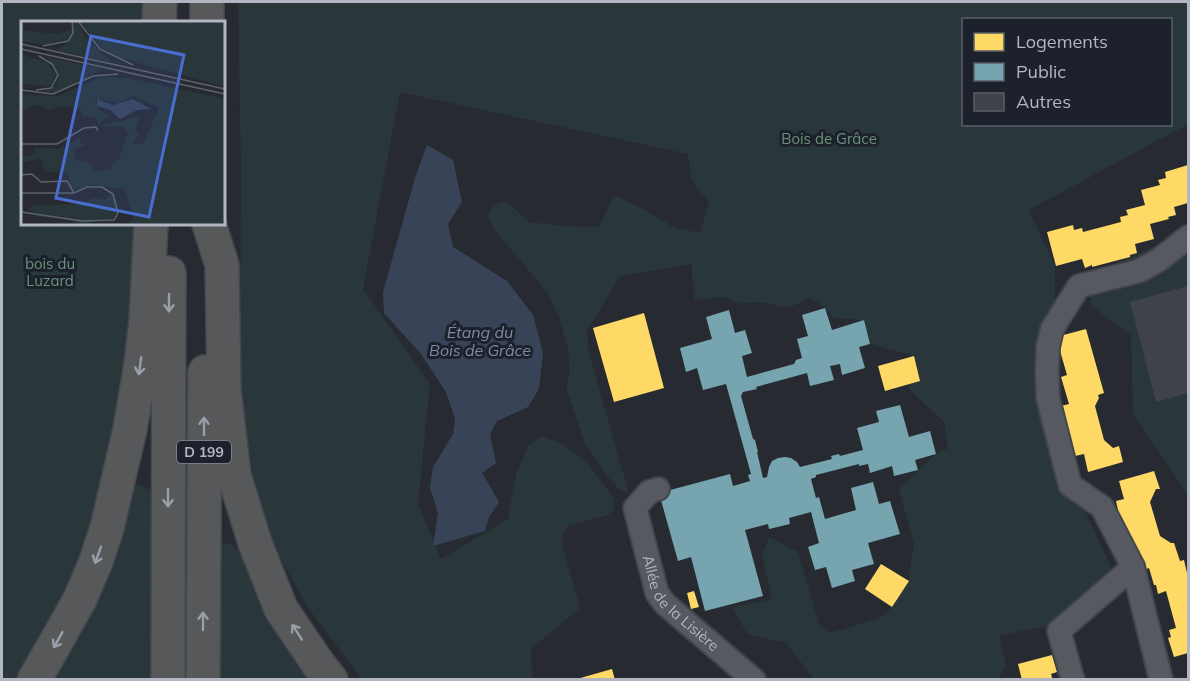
<svg xmlns="http://www.w3.org/2000/svg" width="1190" height="681" font-family="Mulish,sans-serif">
  <style>
    .green { fill: #29373a; fill-rule: evenodd }
    .water { fill: #394358 }
    .homes { fill: #ffd966 }
    .public { fill: #76a5af }
    .building { fill: #3f4248 }
    .lines { fill: none; stroke-linecap: round; stroke-linejoin: round }
    .minor-casing { stroke: #42454a; stroke-width: 26 }
    .highway-casing { stroke: #44464d; stroke-width: 36 }
    .minor { stroke: #575960; stroke-width: 22 }
    .highway { stroke: #56585a; stroke-width: 33 }
    .oneway { stroke: #9a9ea8 }
    .labels { text-anchor: middle; stroke-width: 6; stroke-linejoin: round; paint-order: stroke }
    .shield { fill: #1c212b; stroke: #848995; stroke-width: 1.5 }
    .shield-label { font-size: 14px; font-weight: bold; fill: #b1b6c2 }
    .park-label { font-size: 15px; fill: #6c9078; stroke: #1c212b }
    .street-label { font-size: 15px; fill: #b1b6c2; stroke: #1c212b }
    .water-label { font-size: 16px; font-style: italic; fill: #7d8ba7; stroke: #1c212b }
    .inset-road { fill: none; stroke: #5e626b; stroke-width: 1.5 }
    .view { fill: #496dd1; fill-opacity: 0.15; stroke: #496dd1; stroke-width: 3 }
    .inset-edge { fill: none; stroke: #b1b6c2; stroke-width: 3 }
  </style>
  <rect width="100%" height="100%" fill="#272a31"/>
  <path class="green" d="M2,2h147l-1,20h-126v202h118l-14,150 -29,135 -21,64 -41,77 -22,30 -11,-1z
    M238,2h950v122l-159,86 26,56v48l-16,13 -3,59 15,70 9,26 19,16 42,92 -6,7 -30,1 -40,29 -46,8 7,31 -8,13h-184l-28,-36 -39,-9 -14,-27 39,-8 -10,-45 7,-17 29,15 21,72 11,9 50,-15 12,-11 16,-26 6,-36 -15,-57 37,-34 12,-6 -4,-26 -34,-32 -2,-6 12,-3 -6,-25 -44,-12 -6,-24 -30,-2 -9,-10 -14,-10 -24,10 -14,-4 -18,-2 -14,2 -18,-7 -28,3 -4,-36 -71,12 -33,55 2,22 40,141 -9,-4 -12,-13 -23,-33 -19,-56 4,-17 -2,-23 -9,-31 -12,-25 -54,-64 -5,-12 6,-11 12,-4 23,21 34,4 36,1 15,-32 31,15 30,18 25,5 9,-31 -17,-21 -4,-27 -288,-62 -37,197 67,95 -12,120 23,55 67,-40 8,-45 13,-29 12,-9 19,7 26,18 28,38 -1,11 -5,5 -41,11 -4,8 -1,10 18,64 -49,41 1,30h-170l-53,-70 -36,-63 -18,-58 -11,-66 -4,-66 1,-192zM964,20h206v104h-206z
    M1188,232v263l-55,-81 -2,-79 -40,-29 -1,-32z
    M136,484c7,0 14,5 16,11l1,184 -107,1 87,-193z
    M218,543c11,0 16,2 23,11l31,65 40,60 -95,1z"/>
  <path class="water" d="M427,145l26,15 9,42 -14,22 5,23 54,34 26,34 10,38 -4,36 -11,18 -31,14 -7,13 6,29 -14,10 17,29 -10,15 -4,14 -52,15 5,-33 -8,-25 3,-21 20,-33 2,-15 -9,-27 -25,-38 -37,-41 -1,-21 32,-114z"/>
  <path class="homes" d="M1188,165v38l-14,4 2,8 -8,2 1,2 -19,5 4,15 -19,5 2,9 -7,2v2l-38,10v-2l-7,3 -3,-9 -26,7 -9,-34 26,-7 1,5 8,-2 1,4 38,-10 -1,-5 8,-2 -2,-5 19,-5 -4,-15 19,-5 -2,-5 8,-2 -1,-6z
    M644,313l20,75 -50,14 -21,-74z
    M1086,329l18,64 -6,2 1,3 -4,8 9,34 9,8 6,-2 4,16 -35,10 -4,-18 -9,2 -2,-7h-3l-9,-33 3,-1 -3,-9 8,-2 -8,-27 6,-2 -11,-38z
    M914,356l6,25 -35,10 -7,-25z
    M1154,471l6,18h-4l-6,13 10,34 11,7h3l6,18 4,-1 4,17v76l-14,4 -6,-19 3,-1 -2,-7 7,-2 -10,-37 -8,3 -2,-9h-2l-5,-17 -5,2 -5,-20 -9,3 -4,-8 -10,-35h2l-2,-9 8,-2 -5,-18z
    M881,564l28,17 -17,26 -27,-18z
    M694,591l5,16 -8,2 -4,-16z
    M1052,655l5,17 -6,2 1,3 -2,3h-28l-4,-16z
    M612,669l3,11h-38v-1z"/>
  <path class="public" d="M825,308l7,22 32,-10 6,24 -11,3 6,21 -23,7 -2,-11 -10,2 4,14 -24,6 -3,-13 -51,14 1,2 -14,3 -2,4 12,43 2,1 3,12h-1l6,26 4,-1 2,-10 3,-6 6,-3 7,-1 6,1 6,4 3,5 32,-8 -1,-3 8,-2 1,2 23,-6 -6,-22 22,-6 -3,-11 24,-6 9,32 21,-6 6,23 -21,6 3,10 -24,6 -2,-10 -22,7 -2,-9 -9,2v-2l-43,11v2l-5,2 5,19 3,-1 6,22 31,-9 -5,-22 22,-6 6,22 11,-3 10,33 -32,9 6,21 -22,6 3,11 -23,7 -6,-21 -11,3 -7,-23 11,-4 -8,-31 -22,6 1,6 -21,5 -1,-5 -23,6 18,66 -58,15 -14,-54 -13,4 -19,-68 71,-19 3,12 17,-5 -2,-6 3,-1 -25,-90 -23,6 -6,-22 -11,4 -6,-24 32,-9 -6,-22 23,-7 6,23 10,-3 7,23 -10,3 5,21 47,-13 2,-4 6,-2 -5,-19 11,-3 -6,-21z"/>
  <path class="building" d="M1188,286v107l-32,9 -26,-100z"/>
  <g class="lines">
    <defs>
      <g id="minor">
        <path id="s1" d="M658,489l-9,3 -14,16 22,85 8,11 89,76"/>
        <path d="M1073,680l-14,-49 74,-64"/>
        <path d="M1161,680l-28,-113 -31,-60 -32,-22 -22,-86 -1,-26 1,-26 4,-18 27,-43 60,-15 20,-11 29,-23"/>
      </g>
      <path id="highway" d="M159,22l1,-20
        M207,22v-20
        M209,224l13,41 2,124 10,86 21,68 26,66 38,56 12,15
        M34,680l18,-31 28,-50 15,-35 12,-36 23,-99 11,-65 5,-45 5,-95
        M168,680l1,-407
        M203,680l2,-308"/>
    </defs>
    <use href="#minor" class="minor-casing"/>
    <use href="#highway" class="highway-casing"/>
    <use href="#minor" class="minor"/>
    <use href="#highway" class="highway"/>
  </g>
  <defs><path id="oneway-shaft" d="M-6 0H5M1.5-3L5.5 0L1.5 3" fill="none" stroke-width="1.6" stroke-linecap="round" stroke-linejoin="round" transform="scale(1.5)"/></defs>
  <g class="oneway">
    <use href="#oneway-shaft" transform="translate(169 303) rotate(90)"/>
    <use href="#oneway-shaft" transform="translate(140 366) rotate(98)"/>
    <use href="#oneway-shaft" transform="translate(204 426) rotate(-90)"/>
    <use href="#oneway-shaft" transform="translate(168 498) rotate(90)"/>
    <use href="#oneway-shaft" transform="translate(98 555) rotate(110)"/>
    <use href="#oneway-shaft" transform="translate(203 621) rotate(-90)"/>
    <use href="#oneway-shaft" transform="translate(297 632) rotate(-123)"/>
    <use href="#oneway-shaft" transform="translate(58 640) rotate(119)"/>
  </g>
  <g class="labels">
    <rect class="shield" x="177" y="441" width="54" height="22" rx="4.5"/>
    <g class="shield-label">
      <text x="204" y="457">D 199</text>
    </g>
    <g class="park-label">
      <text x="829" y="144">Bois de Grâce</text>
      <text x="50" y="269">bois du<tspan x="50" dy="17">Luzard</tspan></text>
    </g>
    <g class="street-label">
      <text dy="5" stroke="none"><textPath href="#s1" startOffset="140">Allée de la Lisière</textPath></text>
    </g>
    <g class="water-label">
      <text x="480" y="338">Étang du<tspan x="480" dy="18">Bois de Grâce</tspan></text>
    </g>
  </g>
  <g transform="translate(21 21)">
    <rect width="204" height="204" fill="#272a31"/>
    <path d="M52,0h4l9,17 26,24 -57,-12 13,-7zM59,0h145v66l-104,-29 -20,-11zM1,1l2,8 14,2 21,2 13,-5 -4,9 -22,7 -25,-4zM0,33l27,9 8,12 -6,11 -29,-2zM26,36l56,12 -47,23h-12l12,-7 3,-9zM80,56l27,1 97,21v126h-97l5,-8 -8,-28 -34,-4 -20,6 -3,-18 -23,-2 -4,-13 -20,5v-7l12,-1 2,-7 23,1 22,-11v5l8,1 -15,6 2,9 16,5 4,7 14,-2 11,-12 8,-25 -7,-6 -23,1 42,-11 -5,14 4,3 -7,11h11l16,-36 -25,-12 -15,7 -24,-4 3,10 11,7 -11,8 -3,-7h-11l-4,-8 -19,-3 -12,4 -11,-5 -14,4 -3,-4v-11l37,2zM89,174l5,1 3,16 -6,7 -22,1 1,5h-12l-17,-9 -24,1 -8,-7 2,-5 47,-1 15,-6 11,2z" fill="#29373a"/>
    <path d="M76,78l16,6 20,-6 18,10 -14,1 -17,9 -10,-9 -13,-4z" fill="#394358"/>
    <path class="inset-road" d="M57,0l22,28 33,16M0,23l204,45M22,25l25,-5 5,-8 -1,-12M0,28l204,45M0,69l32,4 40,-18 25,-2M15,69l15,-2 7,-13 -6,-11 -13,-8M0,123h36l27,-16 12,-1 2,4M0,154l11,-1 9,8 26,-1 7,12M0,172h53l13,-6h15l11,7 5,19 -4,7 -32,1 -61,-9"/>
    <path class="view" d="M70,15l93,19 -35,162 -93,-19z"/>
    <rect width="204" height="204" class="inset-edge"/>
  </g>
  <rect width="1190" height="681" fill="none" stroke="#b1b6c2" stroke-width="6"/>
  <rect x="962" y="18" width="210" height="108" fill="#1c212b" stroke="#585d67" stroke-width="1.5"/>
  <rect x="974" y="33" width="30" height="18" fill="#ffd966" stroke="#585d67" stroke-width="1.5"/>
  <text x="1016" y="48" font-size="18" fill="#b1b6c2">Logements</text>
  <rect x="974" y="63" width="30" height="18" fill="#76a5af" stroke="#585d67" stroke-width="1.5"/>
  <text x="1016" y="78" font-size="18" fill="#b1b6c2">Public</text>
  <rect x="974" y="93" width="30" height="18" fill="#3f4248" stroke="#585d67" stroke-width="1.5"/>
  <text x="1016" y="108" font-size="18" fill="#b1b6c2">Autres</text>
</svg>
